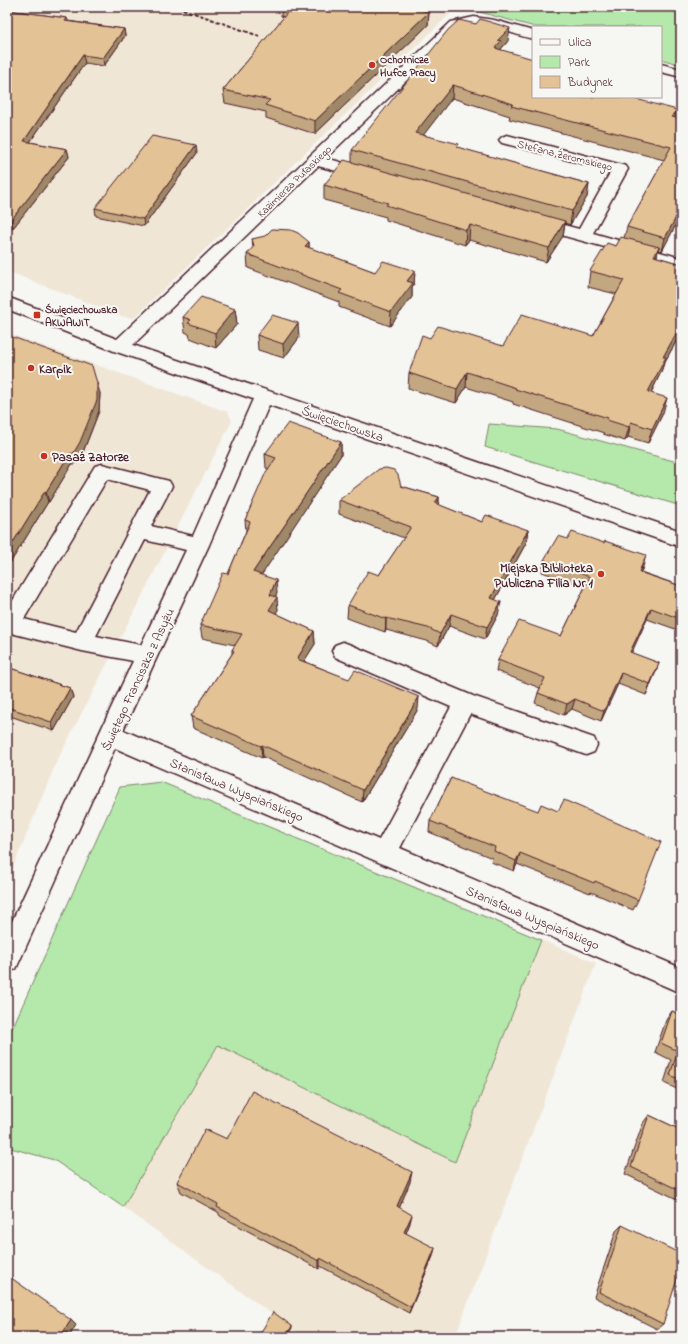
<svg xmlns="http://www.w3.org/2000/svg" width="688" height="1344" viewBox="0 0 688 1344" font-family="'Indie Flower',sans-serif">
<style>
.built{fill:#f0e6d6}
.green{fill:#b4e9ab;stroke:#7f846b}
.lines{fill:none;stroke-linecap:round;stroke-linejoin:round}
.minor-casing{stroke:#4a1f2b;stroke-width:3}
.minor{fill:#f6f6f2;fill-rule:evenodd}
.rail{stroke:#4a1f2b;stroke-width:2;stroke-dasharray:4 2;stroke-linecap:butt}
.wall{fill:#c3a780;stroke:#4a1f2b}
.shaded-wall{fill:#9f8868;stroke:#4a1f2b}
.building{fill:#e3c295;stroke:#4a1f2b}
.poi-dot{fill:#c8321e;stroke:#f6f6f2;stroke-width:1.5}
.labels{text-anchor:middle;stroke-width:4;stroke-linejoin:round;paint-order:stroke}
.far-poi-label{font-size:11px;font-weight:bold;fill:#4a1f2b;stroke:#f6f6f2;text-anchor:start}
.far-street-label{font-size:11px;fill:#4a1f2b;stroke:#f6f6f2}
.poi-label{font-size:13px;font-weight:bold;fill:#4a1f2b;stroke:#f6f6f2;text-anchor:start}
.street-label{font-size:13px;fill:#4a1f2b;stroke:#f6f6f2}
</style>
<rect width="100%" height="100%" fill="#f6f6f2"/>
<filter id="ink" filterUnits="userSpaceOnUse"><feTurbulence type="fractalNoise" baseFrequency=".025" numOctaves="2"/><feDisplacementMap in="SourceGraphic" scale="8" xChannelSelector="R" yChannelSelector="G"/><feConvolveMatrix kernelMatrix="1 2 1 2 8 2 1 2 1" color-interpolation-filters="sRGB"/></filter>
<g filter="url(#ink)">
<g class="built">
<path d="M 7,7 L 461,7 L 463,9 L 452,12 L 134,318 L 121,316 L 7,271 Z"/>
<path d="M 7,333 L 228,412 L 232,421 L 56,763 L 7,882 Z"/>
<path d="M 323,848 L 596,963 L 455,1337 L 304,1337 L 123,1207 L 218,1045 Z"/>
</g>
<g class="green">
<path d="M 461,7 L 681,7 L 681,65 L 661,59 L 661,27 L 535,27 Z"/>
<path d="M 489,424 L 557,429 L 681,463 L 681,506 L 485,447 Z"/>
<path d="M 161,782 L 541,940 L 455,1162 L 218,1045 L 123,1207 L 54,1160 L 7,1147 L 7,1040 L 120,787 Z"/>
</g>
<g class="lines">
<defs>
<g id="minor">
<path d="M 474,17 L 494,20 L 533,31 L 533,39 C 510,34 485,20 461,28 L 326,158 L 372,171 L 374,174 L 372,177 L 366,179 L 318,166 L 133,345 L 681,531 L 681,547 L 269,405 L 209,545 L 123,730 L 379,840 L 451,707 L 335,657 L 332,651 L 335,645 L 343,642 L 351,645 L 473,696 L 594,738 L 597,745 L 594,752 L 586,755 L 470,714 L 400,848 L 681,968 L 681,993 L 115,748 L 16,969 L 7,972 L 7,932 L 133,661 L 82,651 L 7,632 L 7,610 L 95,466 L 102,464 L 169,481 L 172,486 L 151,526 L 193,536 L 253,399 L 114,351 L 7,309 L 7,297 L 117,339 L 451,22 ZM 107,479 L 150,490 L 76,632 L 24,619 ZM 145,540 L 186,550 L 141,645 L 96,636 Z"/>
<path d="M 661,64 L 681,69 L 681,77 L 661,72 Z"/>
<path d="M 507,135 L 626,166 L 628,169 L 593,233 L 681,258 L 681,268 L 528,226 L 526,222 L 528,218 L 534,217 L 579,229 L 611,171 L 502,143 L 499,140 L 502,137 Z"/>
</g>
</defs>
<use href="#minor" class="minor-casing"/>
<use href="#minor" class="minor"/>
<path class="rail" d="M 177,7 L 259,36"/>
</g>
<g class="wall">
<path d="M 281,7 L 410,7 L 429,12 L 428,25 L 315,134 L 266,118 L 266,112 L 225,103 L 223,90 L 284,17 L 281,16 Z"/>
<path d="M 7,10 L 67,18 L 68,21 L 124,29 L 125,36 L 104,66 L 85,63 L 30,142 L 67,149 L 69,157 L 13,228 L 7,226 Z"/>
<path d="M 508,41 L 501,49 L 533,97 L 677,110 L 675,117 L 681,215 L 662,251 L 658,250 L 657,257 L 681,264 L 681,333 L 664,363 L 661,372 L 651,393 L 663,413 L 648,443 L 628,437 L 625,441 L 603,434 L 604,433 L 513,404 L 513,402 L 466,387 L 456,403 L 408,388 L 409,373 L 430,338 L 503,346 L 593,336 L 616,294 L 588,287 L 590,271 L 616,246 L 624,238 L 627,227 L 664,160 L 509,119 L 510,116 L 452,98 L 423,135 L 459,148 L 589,184 L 587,197 L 570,225 L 565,223 L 563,236 L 546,262 L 469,240 L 465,245 L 386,220 L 386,217 L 324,200 L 324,185 L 352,162 L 352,150 Z"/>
<path d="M 197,153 L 144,226 L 96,216 L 95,208 Z"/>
<path d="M 252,239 L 309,242 L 309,248 L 375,272 L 415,271 L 414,284 L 412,287 L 412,297 L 390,326 L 339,307 L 339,302 L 248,268 L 247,254 L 253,248 Z"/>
<path d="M 235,309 L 237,324 L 216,348 L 190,338 L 189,334 L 185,332 L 183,317 Z"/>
<path d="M 7,335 L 100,393 L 99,411 L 83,452 L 75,464 L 72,464 L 49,502 L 48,502 L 7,568 Z"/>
<path d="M 257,335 L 299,338 L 284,358 L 258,350 Z"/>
<path d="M 341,442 L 341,455 L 261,575 L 277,593 L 275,597 L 278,610 L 275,613 L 314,631 L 315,644 L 304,661 L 418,709 L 362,802 L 263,757 L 262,758 L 193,728 L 191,716 L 232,654 L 232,650 L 235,645 L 202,638 L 200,625 L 228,574 L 246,531 L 245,520 L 269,469 L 266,468 L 265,454 Z"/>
<path d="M 401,486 L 439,497 L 439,505 L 482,522 L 528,530 L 526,543 L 495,600 L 498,615 L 485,639 L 449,626 L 438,646 L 427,641 L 386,630 L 385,632 L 347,618 L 348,605 L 379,575 L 404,538 L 339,514 L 339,500 Z"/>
<path d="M 544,560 L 643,567 L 641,572 L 681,586 L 681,631 L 647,619 L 631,653 L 659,663 L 646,695 L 618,684 L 601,721 L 572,709 L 564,715 L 535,703 L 538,693 L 540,688 L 496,671 L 498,660 L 561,636 L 585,587 L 542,572 Z"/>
<path d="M 7,667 L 70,688 L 73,697 L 54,731 L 7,715 Z"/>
<path d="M 451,778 L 638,900 L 633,910 L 591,892 L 590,893 L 517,864 L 514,871 L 491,862 L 492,858 L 429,832 L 430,821 Z"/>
<path d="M 672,1011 L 681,1015 L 681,1091 L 664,1083 L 671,1060 L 655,1052 L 666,1020 Z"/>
<path d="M 649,1115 L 681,1130 L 681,1201 L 625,1174 L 643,1123 Z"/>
<path d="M 227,1139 L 410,1182 L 399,1208 L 410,1223 L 406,1233 L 433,1256 L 409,1313 L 320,1266 L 319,1269 L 220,1216 L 218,1212 L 181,1192 L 177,1182 Z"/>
<path d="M 622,1225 L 663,1324 L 657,1329 L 594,1297 L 616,1231 Z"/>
</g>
<g class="shaded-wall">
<path d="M 429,12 L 428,25 L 315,134 L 315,121 Z"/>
<path d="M 510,28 L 508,41 L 500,50 L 495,48 L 498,40 Z"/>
<path d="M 124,29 L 125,36 L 104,66 L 103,58 Z"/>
<path d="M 83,55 L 85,63 L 25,149 L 24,141 Z"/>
<path d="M 453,85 L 452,98 L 415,146 L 415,133 Z"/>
<path d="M 677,110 L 674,123 L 672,117 Z"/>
<path d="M 196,145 L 197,153 L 144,226 L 143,219 Z"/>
<path d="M 67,149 L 69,157 L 13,228 L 11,220 Z"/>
<path d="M 589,184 L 587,197 L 570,225 L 572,211 Z"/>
<path d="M 681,208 L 681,215 L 662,251 L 665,238 Z"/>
<path d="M 565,221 L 563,236 L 546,262 L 549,248 Z"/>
<path d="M 470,225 L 469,240 L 465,245 L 466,230 Z"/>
<path d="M 309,242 L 309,256 L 305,246 Z"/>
<path d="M 659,247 L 655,262 L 654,256 Z"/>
<path d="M 415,271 L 414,284 L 412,287 L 412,297 L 390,326 L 391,312 L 407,281 Z"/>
<path d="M 235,309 L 237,324 L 216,348 L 215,333 Z"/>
<path d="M 298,323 L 299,338 L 284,358 L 283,344 Z"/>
<path d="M 681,325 L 681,333 L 664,363 L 661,372 L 644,407 L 648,392 L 663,357 Z"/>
<path d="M 467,372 L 466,387 L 456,403 L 457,389 Z"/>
<path d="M 97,383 L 100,393 L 99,411 L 83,452 L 75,464 L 73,454 Z"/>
<path d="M 667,398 L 663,413 L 648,443 L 652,429 Z"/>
<path d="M 631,422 L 628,437 L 625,441 L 629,427 Z"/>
<path d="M 341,442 L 341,455 L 255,585 L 253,572 Z"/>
<path d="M 70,453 L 72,464 L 49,502 L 46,492 Z"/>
<path d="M 45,491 L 48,502 L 7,568 L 7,552 Z"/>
<path d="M 439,497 L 438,510 L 435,503 Z"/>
<path d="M 528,530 L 526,543 L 489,611 L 491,598 Z"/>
<path d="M 646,555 L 643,567 L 636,583 L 639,572 Z"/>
<path d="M 276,580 L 277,593 L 272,604 L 277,597 L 278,610 L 270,623 L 269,610 L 270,595 Z"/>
<path d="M 501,602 L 498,615 L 485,639 L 487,627 Z"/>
<path d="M 651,608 L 647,619 L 627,663 L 630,652 Z"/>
<path d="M 451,614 L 449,626 L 438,646 L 440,634 Z"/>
<path d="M 386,618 L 386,630 L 385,632 L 386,619 Z"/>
<path d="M 314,631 L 315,644 L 298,671 L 297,659 Z"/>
<path d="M 659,663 L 655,674 L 646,695 L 650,684 Z"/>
<path d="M 621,673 L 618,684 L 601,721 L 604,711 Z"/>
<path d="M 70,688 L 73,697 L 54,731 L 51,722 Z"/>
<path d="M 419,697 L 418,709 L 362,802 L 363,790 Z"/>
<path d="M 575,699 L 572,709 L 564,715 L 567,704 Z"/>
<path d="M 262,745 L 263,757 L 262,758 L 261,746 Z"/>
<path d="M 520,853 L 517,864 L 514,871 L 516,861 Z"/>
<path d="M 412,1172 L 410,1182 L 396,1216 L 397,1206 Z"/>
<path d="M 412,1215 L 410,1223 L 403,1240 L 404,1232 Z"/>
<path d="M 435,1248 L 433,1256 L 409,1313 L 411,1307 Z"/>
<path d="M 320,1258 L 320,1266 L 319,1269 L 319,1261 Z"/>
<path d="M 71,1320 L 76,1325 L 69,1337 L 60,1337 Z"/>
<path d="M 292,1326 L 292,1328 L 287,1337 L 286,1337 Z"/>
</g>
<g class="building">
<path d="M 292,7 L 410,7 L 429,12 L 315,121 L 265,105 L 270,100 L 223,90 Z"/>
<path d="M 7,10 L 67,18 L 65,21 L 124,29 L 103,58 L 83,55 L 24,141 L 67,149 L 11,220 L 7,219 Z"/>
<path d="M 480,19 L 510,28 L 498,40 L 501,41 L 495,48 L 533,59 L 533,97 L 628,97 L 677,110 L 672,117 L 681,119 L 681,208 L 665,238 L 627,227 L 671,147 L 511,106 L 513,104 L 453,85 L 415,133 L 459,144 L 457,147 L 589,184 L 572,211 L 352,150 L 448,30 L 459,20 L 476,24 Z"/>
<path d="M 152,136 L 196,145 L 143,219 L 95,208 Z"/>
<path d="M 344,160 L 565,221 L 549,248 L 470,225 L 466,230 L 386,205 L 388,203 L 324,185 Z"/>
<path d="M 272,229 L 291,230 L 298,233 L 309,242 L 305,246 L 375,272 L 383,261 L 415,271 L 407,281 L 413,283 L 391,312 L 339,293 L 342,290 L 247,254 L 254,246 L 252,239 L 265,236 Z"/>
<path d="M 621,237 L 659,247 L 654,256 L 681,264 L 681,325 L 663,357 L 666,357 L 648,392 L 667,398 L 652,429 L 631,422 L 629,427 L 607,420 L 608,418 L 515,389 L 516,388 L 467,372 L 457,389 L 409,373 L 422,335 L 430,338 L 438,326 L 503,346 L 522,314 L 593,336 L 624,280 L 590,271 L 607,243 L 616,246 Z"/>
<path d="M 201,297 L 235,309 L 215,333 L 188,323 L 191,320 L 183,317 Z"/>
<path d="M 272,315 L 298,323 L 283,344 L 257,335 Z"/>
<path d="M 7,335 L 92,366 L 97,383 L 97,400 L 80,442 L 73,454 L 70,453 L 46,492 L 45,491 L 7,552 Z"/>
<path d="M 288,423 L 341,442 L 253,572 L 276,580 L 270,595 L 277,597 L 269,610 L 314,631 L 297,659 L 349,679 L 355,670 L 419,697 L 363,790 L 262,745 L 261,746 L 191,716 L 234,651 L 232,650 L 242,634 L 200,625 L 223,573 L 228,574 L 250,522 L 245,520 L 266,472 L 276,458 L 265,454 Z"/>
<path d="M 386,468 L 394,470 L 398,475 L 401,486 L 439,497 L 435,503 L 482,522 L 486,515 L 528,530 L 491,598 L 501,602 L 487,627 L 451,614 L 440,634 L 428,628 L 386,618 L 386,619 L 348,605 L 368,571 L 379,575 L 411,527 L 339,500 L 379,469 Z"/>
<path d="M 572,532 L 604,543 L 605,541 L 646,555 L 639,572 L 681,586 L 681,619 L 651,608 L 630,652 L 659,663 L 650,684 L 621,673 L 604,711 L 575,699 L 567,704 L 538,693 L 545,678 L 498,660 L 519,621 L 561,636 L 590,577 L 544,560 L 558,536 L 568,539 Z"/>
<path d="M 7,667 L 70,688 L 51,722 L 7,707 Z"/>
<path d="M 451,778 L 538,811 L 541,804 L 558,811 L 564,800 L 661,842 L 638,900 L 595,881 L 594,883 L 520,853 L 516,861 L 494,851 L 495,847 L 430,821 Z"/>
<path d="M 672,1011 L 681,1015 L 681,1080 L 670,1075 L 678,1051 L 661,1043 Z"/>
<path d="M 252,1091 L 412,1172 L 397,1206 L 412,1215 L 404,1232 L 435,1248 L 411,1307 L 320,1258 L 319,1261 L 217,1207 L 218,1204 L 177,1182 L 205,1129 L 227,1139 Z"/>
<path d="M 649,1115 L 681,1130 L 681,1191 L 631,1167 Z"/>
<path d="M 622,1225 L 681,1254 L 681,1266 L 663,1324 L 599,1292 Z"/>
<path d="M 7,1275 L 71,1320 L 60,1337 L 7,1337 Z"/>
<path d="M 273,1312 L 292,1326 L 286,1337 L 258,1337 Z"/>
</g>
</g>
<g class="poi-dot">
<circle cx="372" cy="65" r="4"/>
<rect x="33" y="311" width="8" height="8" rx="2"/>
<circle cx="31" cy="368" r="4"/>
<circle cx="44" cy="456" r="4"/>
<circle cx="601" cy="574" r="4"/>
</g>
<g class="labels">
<g class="far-poi-label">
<text x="380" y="63">Ochotnicze<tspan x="380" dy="13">Hufce Pracy</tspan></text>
<text x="45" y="313">Święciechowska<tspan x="45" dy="13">AKWAWIT</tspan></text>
</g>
<g class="far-street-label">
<text transform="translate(565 155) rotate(14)" y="4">Stefana Żeromskiego</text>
<text transform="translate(294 181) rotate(-44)" y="4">Kazimierza Pułaskiego</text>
</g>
<g class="poi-label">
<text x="39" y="373">Karpik</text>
<text x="52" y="461">Pasaż Zatorze</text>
<text x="593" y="572" text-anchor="end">Miejska Biblioteka<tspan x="593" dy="15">Publiczna Filia Nr 1</tspan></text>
</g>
<g class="street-label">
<text transform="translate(343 423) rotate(19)" y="5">Święciechowska</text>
<text transform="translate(137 679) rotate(-65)" y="5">Świętego Franciszka z Asyżu</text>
<text transform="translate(237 789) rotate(23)" y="5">Stanisława Wyspiańskiego</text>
<text transform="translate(533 917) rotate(23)" y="5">Stanisława Wyspiańskiego</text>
</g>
</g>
<rect width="688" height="1344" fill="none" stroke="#f6f6f2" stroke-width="24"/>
<rect x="12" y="12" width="664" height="1320" fill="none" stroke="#4a1f2b" stroke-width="1.5" filter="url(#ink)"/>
<rect x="532" y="26" width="130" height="72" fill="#f6f6f2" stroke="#b1a0a2"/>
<rect x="540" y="39" width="20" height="6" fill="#f6f6f2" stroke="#b1a0a2"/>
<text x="568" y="46" font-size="12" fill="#4a1f2b">Ulica</text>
<rect x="540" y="56" width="20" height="12" fill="#b4e9ab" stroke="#b1a0a2"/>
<text x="568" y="66" font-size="12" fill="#4a1f2b">Park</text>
<rect x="540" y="76" width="20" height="12" fill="#e3c295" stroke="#b1a0a2"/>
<text x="568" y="86" font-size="12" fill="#4a1f2b">Budynek</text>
</svg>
